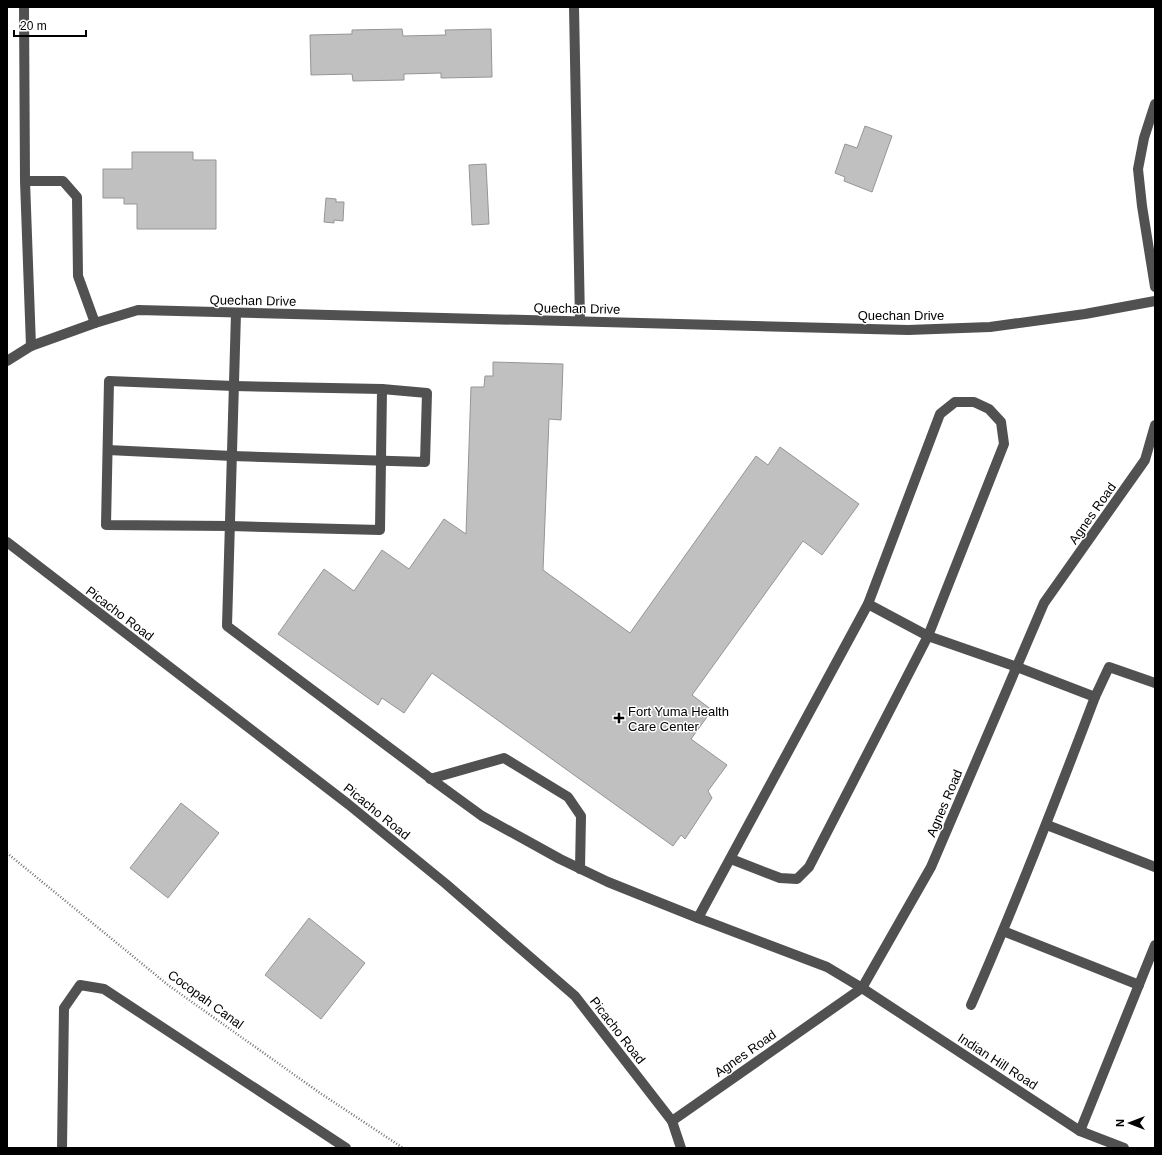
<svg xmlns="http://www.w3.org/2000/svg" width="1162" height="1155" viewBox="0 0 1162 1155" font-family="Arial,sans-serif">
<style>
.building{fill:#c0c0c0;stroke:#959595}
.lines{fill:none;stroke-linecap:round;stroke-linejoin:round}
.path{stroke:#737373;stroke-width:2.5;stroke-dasharray:1 2;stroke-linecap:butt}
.minor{stroke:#515151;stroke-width:10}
.poi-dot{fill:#000;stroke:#fff;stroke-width:1.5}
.labels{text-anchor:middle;stroke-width:3;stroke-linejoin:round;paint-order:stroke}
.street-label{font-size:13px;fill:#000;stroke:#fff}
.poi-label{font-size:13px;fill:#000;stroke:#fff;text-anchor:start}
</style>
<rect width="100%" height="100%" fill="#fff"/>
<g class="building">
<path d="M 402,29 L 403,36 L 446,35 L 445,30 L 491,29 L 492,77 L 441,78 L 441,73 L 404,74 L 404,80 L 353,81 L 352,74 L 311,75 L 310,35 L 352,34 L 352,30 Z"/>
<path d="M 865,126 L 892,136 L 872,192 L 844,181 L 845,177 L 835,173 L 845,144 L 857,148 Z"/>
<path d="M 132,152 L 193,152 L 193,160 L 216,160 L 216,229 L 137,229 L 137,204 L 124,204 L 124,198 L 103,198 L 103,169 L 132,169 Z"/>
<path d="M 486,164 L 489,224 L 472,225 L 469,165 Z"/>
<path d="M 326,198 L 336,199 L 336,202 L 344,202 L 343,221 L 334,220 L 334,223 L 324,222 Z"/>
<path d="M 493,362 L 563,364 L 561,420 L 549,419 L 543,570 L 630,633 L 756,456 L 768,465 L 780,447 L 859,504 L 822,555 L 803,541 L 692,695 L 712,710 L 691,739 L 727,765 L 708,791 L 712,798 L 685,839 L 681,835 L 673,846 L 432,673 L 404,713 L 382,698 L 378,705 L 278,634 L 324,569 L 354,591 L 382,550 L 409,569 L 444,519 L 466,534 L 471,387 L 484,387 L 485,376 L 493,376 Z"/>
<path d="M 181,803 L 219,833 L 168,898 L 130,868 Z"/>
<path d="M 309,918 L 365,963 L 321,1019 L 265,975 Z"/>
</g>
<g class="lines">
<path class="path" d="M 7,853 L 168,985 L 320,1093 L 403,1148"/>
<g class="minor">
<path d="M 24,7 L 25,181 L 31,346"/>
<path d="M 574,7 L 580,321"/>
<path d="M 1155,104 L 1144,138 L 1138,169 L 1142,206 L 1155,287"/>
<path d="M 25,181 L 63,181 L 77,197 L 78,276 L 95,323"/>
<path d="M 236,313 L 227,626 L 438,784 L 482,816 L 560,859 L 608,882 L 698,918 L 868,604 L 940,414 L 955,402 L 974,402 L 989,409 L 1001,422 L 1004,444 L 928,636 L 1017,667 L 1095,697 C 1056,800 1016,903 971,1005"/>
<path d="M 7,361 L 31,346 L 95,323 L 138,310 L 908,330 L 990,327 L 1085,314 L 1155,301"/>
<path d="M 109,381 L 234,386 L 382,389 L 380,530 L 230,526 L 106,525 Z"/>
<path d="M 108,450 L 232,456 L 425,462 L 427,393 L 382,389"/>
<path d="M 7,542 L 348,804 L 446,884 L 575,996 L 672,1121 L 681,1148"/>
<path d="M 1095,697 L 1109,667 L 1155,683"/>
<path d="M 430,779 L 504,758 L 568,797 L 581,816 L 580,869"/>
<path d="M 1047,825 L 1155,867"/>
<path d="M 731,859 L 780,878 L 797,879 L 809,867 L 928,636 L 868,604"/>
<path d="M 698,918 L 827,967 L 862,988 L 1080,1131 L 1124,1148"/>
<path d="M 1003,931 L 1139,985"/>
<path d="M 672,1121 L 862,988 L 931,867 L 1044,603 L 1145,460 L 1155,425"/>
<path d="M 1080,1131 L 1155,945"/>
<path d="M 62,1148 L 64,1008 L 80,985 L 104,989 L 346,1148"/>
</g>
</g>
<path class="poi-dot" d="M617 712h4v4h4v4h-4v4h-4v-4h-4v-4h4z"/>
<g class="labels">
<g class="street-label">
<text transform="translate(253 300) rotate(1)" y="5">Quechan Drive</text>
<text transform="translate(577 308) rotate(1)" y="5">Quechan Drive</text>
<text x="901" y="320">Quechan Drive</text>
<text transform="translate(1092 513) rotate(-55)" y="5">Agnes Road</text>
<text transform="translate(120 613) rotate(37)" y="5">Picacho Road</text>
<text transform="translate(944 803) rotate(-67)" y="5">Agnes Road</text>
<text transform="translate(377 811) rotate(39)" y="5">Picacho Road</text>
<text transform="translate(206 999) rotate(36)" y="5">Cocopah Canal</text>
<text transform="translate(618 1030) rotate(52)" y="5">Picacho Road</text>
<text transform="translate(745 1053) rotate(-35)" y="5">Agnes Road</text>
<text transform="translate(998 1061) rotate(33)" y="5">Indian Hill Road</text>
</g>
<g class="poi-label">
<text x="628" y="716">Fort Yuma Health<tspan x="628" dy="15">Care Center</tspan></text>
</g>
</g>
<rect width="1162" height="1155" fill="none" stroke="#000000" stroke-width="16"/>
<g transform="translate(1130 1123) rotate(270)" stroke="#ffffff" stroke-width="3" paint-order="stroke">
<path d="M0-3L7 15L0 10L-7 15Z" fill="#000000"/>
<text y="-6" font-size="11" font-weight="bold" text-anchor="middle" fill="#000000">N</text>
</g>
<path d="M14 30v6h72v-6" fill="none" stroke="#000000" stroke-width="2"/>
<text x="20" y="30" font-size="12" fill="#000000" stroke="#ffffff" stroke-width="3" paint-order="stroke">20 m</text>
</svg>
